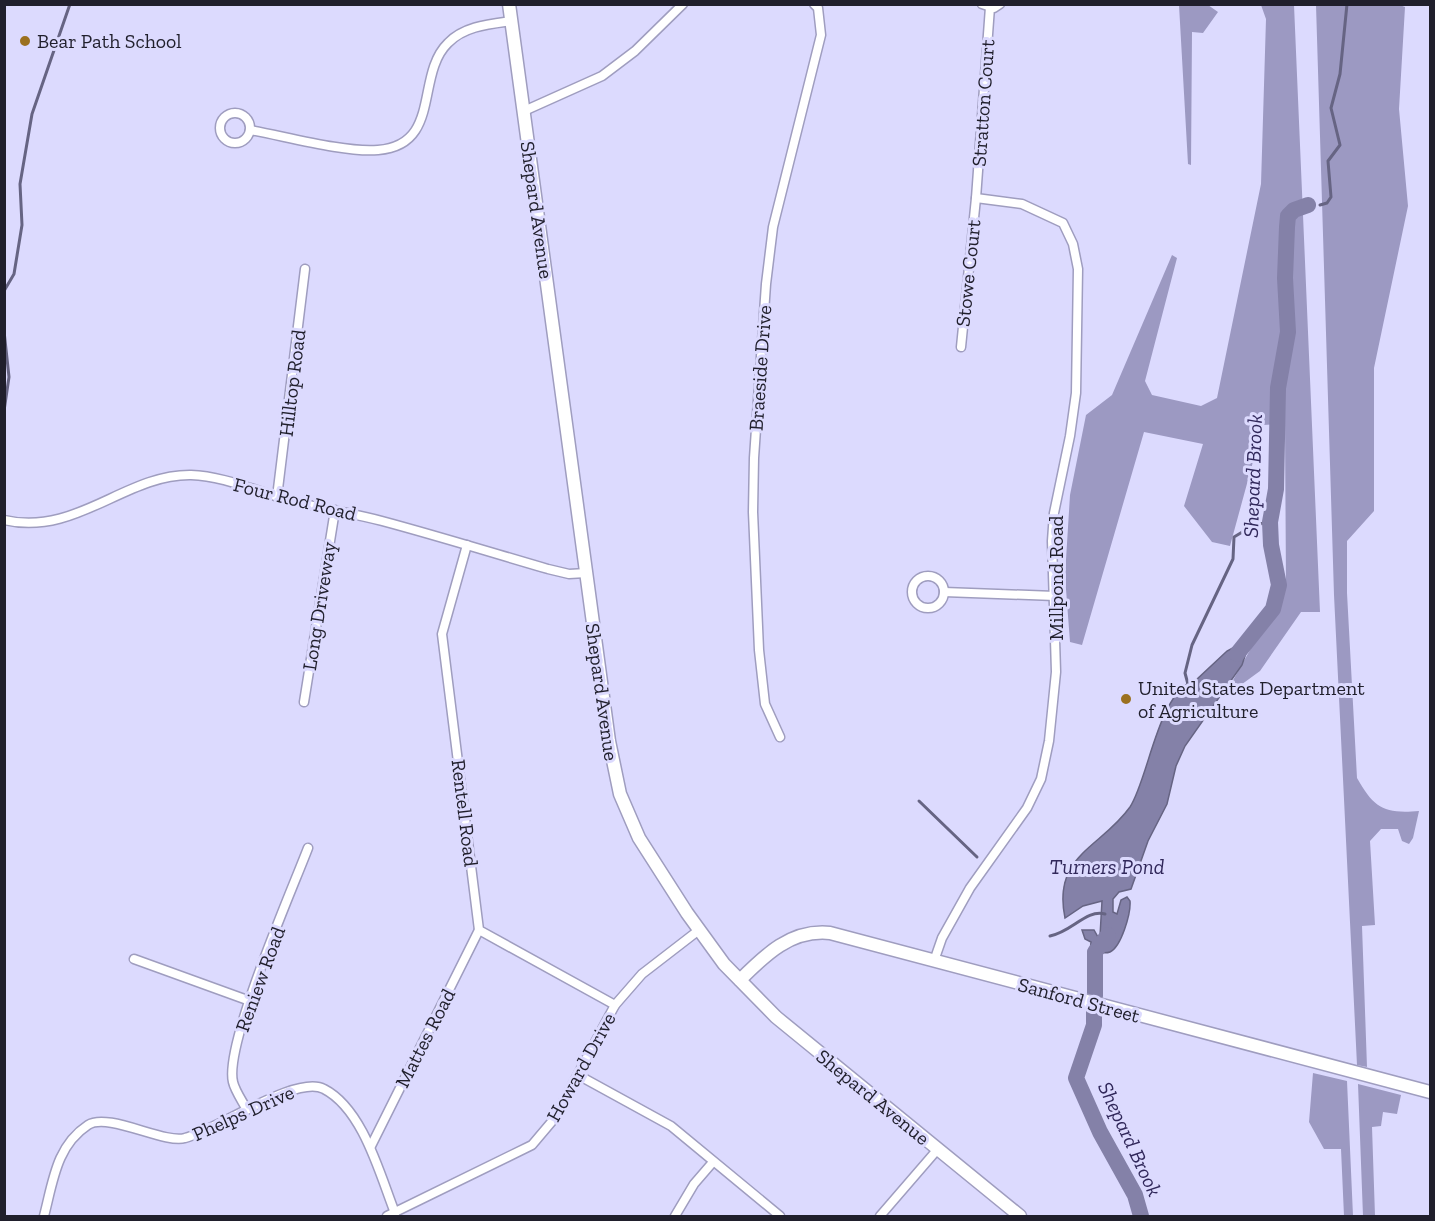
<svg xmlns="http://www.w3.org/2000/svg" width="1435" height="1221" viewBox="0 0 1435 1221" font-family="'Zilla Slab',serif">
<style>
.forest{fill:#9c99c2}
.water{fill:#8481a8;stroke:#666483;stroke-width:1.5}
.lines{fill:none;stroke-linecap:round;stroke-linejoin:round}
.stream{stroke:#666483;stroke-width:3}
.river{stroke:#8481a8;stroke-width:16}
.street-casing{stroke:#9f9dbf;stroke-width:11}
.secondary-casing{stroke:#9f9dbf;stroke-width:15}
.street{stroke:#fff;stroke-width:8}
.secondary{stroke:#fff;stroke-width:12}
.poi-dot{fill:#9b701f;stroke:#dcdafe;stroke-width:2}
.labels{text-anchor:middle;stroke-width:6;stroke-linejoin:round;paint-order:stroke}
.poi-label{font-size:20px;fill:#201f2c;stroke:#dcdafe;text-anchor:start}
.street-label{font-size:20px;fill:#201f2c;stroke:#dcdafe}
.water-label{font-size:21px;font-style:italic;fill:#31285b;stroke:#dcdafe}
</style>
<rect width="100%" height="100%" fill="#dcdafe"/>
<g class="forest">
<path d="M 1397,4 L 1405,7 L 1399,109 L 1408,206 L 1374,368 L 1374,511 L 1347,541 L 1347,593 L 1357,778 C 1374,808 1384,814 1419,811 L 1413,838 L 1409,844 L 1402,841 L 1398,829 L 1381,829 L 1370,841 L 1375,925 L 1362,926 L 1367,1067 L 1357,1065 L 1334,595 L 1316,5 Z"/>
<path d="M 1179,5 L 1208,5 L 1218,12 L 1203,33 L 1192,32 L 1191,165 L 1188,164 Z"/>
<path d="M 1261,5 L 1294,5 L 1320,612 L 1301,612 L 1260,671 L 1223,698 L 1286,586 L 1285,424 L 1263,425 L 1230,546 L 1212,542 L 1184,506 L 1203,444 L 1144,432 L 1082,645 L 1070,642 L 1065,576 L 1070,495 L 1086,415 L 1112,395 L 1172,255 L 1177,258 L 1145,381 L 1152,395 L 1201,406 L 1217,398 L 1261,184 L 1266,19 Z"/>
<path d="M 1313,1073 L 1347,1081 L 1353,1216 L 1344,1216 L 1341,1149 L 1324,1149 L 1309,1122 Z"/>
<path d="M 1358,1084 L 1401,1095 L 1397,1114 L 1383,1112 L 1381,1126 L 1372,1127 L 1375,1216 L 1363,1216 Z"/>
</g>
<path class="water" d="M 1251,638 L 1242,665 L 1185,746 L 1176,766 L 1167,804 L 1148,841 L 1131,889 L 1119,892 L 1113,899 L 1113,912 L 1117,914 L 1121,900 L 1127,897 L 1130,901 C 1131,914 1121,947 1110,952 C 1106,954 1095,952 1090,952 L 1091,942 L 1085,939 L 1082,930 L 1094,930 L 1098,937 L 1100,936 L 1102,901 L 1083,906 L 1065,918 C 1052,855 1101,848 1130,807 C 1149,778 1158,690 1196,680 L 1227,651 Z"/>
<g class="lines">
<g class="stream">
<path d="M 1320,205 L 1327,203 L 1331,197 L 1328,161 L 1340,145 L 1331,108 L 1340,74 L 1347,4"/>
<path d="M 4,291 L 14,274 L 22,225 L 20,184 L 32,114 L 70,4"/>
<path d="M 4,331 L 9,377 L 4,411"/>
<path d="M 1189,688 L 1185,673 L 1192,645 L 1233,559 L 1234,537 L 1254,525 L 1270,522"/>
<path d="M 919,801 L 977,857"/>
<path d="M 1050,936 C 1072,932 1086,909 1105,914"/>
</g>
<g class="river">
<path d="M 1237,654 L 1273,609 L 1279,585 L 1271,545 L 1270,522 L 1276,489 L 1278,388 L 1288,332 L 1285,278 L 1287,227 L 1288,216 L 1294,210 L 1308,205"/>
<path d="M 1095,996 L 1095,952 L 1108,935"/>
<path d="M 1094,1011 L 1094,1025 L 1076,1078 L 1100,1132 L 1135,1195 L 1141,1216"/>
</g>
<defs>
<g id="street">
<path d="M 982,4 L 994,8 L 1000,4"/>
<path d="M 524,111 L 602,76 L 635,51 L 683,4"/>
<circle cx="235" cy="128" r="15"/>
<path d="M 250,130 C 284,136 346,153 378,150 C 442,145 415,75 448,43 C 464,26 490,24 512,21"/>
<path d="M 961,347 L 976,198 L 990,7"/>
<path d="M 277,497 L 305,269"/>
<path d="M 4,520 C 76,537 125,474 191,475 C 225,476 260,493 293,501 C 322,509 352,513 382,521 C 438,536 493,553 548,569 L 569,574 L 586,573"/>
<path d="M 467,545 L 442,634 L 479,930 L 615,1005"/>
<circle cx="928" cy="592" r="16"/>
<path d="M 944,592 L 1055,596"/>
<path d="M 304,702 L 335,510"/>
<path d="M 780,737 L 765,704 L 759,650 L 753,512 L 754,458 L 766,284 L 773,227 L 821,35 L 818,8 L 814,4"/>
<path d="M 134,959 L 250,1001"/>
<path d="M 934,961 L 942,938 L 970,888 L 1027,808 L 1041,779 L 1049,741 L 1056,672 L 1052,541 L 1054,513 L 1070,436 L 1076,393 L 1078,269 L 1073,244 L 1063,223 L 1022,204 L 976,198"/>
<path d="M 578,1075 L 671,1126 L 780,1216"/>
<path d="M 247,1110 C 243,1102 235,1091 233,1082 C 224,1045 292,890 308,848"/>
<path d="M 371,1146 L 479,930"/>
<path d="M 44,1216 C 53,1182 56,1146 88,1125 C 108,1112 164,1144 185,1138 C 217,1130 297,1074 324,1089 C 363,1109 380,1175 395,1213"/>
<path d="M 387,1216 L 532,1145 L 554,1119 L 615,1005 L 642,974 L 699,930"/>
<path d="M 675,1216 L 694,1184 L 713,1162"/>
<path d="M 880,1216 L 937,1150"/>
</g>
<g id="secondary">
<path d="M 509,4 L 609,741 L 620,794 L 639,838 L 687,913 L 724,964 L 776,1017 L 1020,1216"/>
<path d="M 740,980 C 765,955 791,929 830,933 L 1430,1092"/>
</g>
</defs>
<use href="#street" class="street-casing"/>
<use href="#secondary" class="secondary-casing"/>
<use href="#street" class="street"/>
<use href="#secondary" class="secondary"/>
</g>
<g class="poi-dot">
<circle cx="25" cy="41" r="6"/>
<circle cx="1126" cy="699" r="6"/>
</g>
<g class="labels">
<g class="poi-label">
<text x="37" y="48">Bear Path School</text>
<text x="1138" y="695">United States Department<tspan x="1138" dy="23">of Agriculture</tspan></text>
</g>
<g class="street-label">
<text transform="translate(983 103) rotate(-86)" y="7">Stratton Court</text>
<text transform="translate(537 210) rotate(82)" y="7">Shepard Avenue</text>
<text transform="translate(968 273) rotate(-84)" y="7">Stowe Court</text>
<text transform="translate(760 368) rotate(-86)" y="7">Braeside Drive</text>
<text transform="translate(292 383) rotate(-83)" y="7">Hilltop Road</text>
<text transform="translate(295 499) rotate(14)" y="7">Four Rod Road</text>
<text transform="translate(1056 578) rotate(-90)" y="7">Millpond Road</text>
<text transform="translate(319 606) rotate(-81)" y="7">Long Driveway</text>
<text transform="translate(602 692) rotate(82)" y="7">Shepard Avenue</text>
<text transform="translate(465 813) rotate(83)" y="7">Rentell Road</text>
<text transform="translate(260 979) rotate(-70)" y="7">Reniew Road</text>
<text transform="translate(1079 1000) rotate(15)" y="7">Sanford Street</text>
<text transform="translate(425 1038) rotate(-63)" y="7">Mattes Road</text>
<text transform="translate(581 1067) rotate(-61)" y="7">Howard Drive</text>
<text transform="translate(873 1097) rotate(39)" y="7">Shepard Avenue</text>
<text transform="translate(243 1113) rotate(-24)" y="7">Phelps Drive</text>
</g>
<g class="water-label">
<text transform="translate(1253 476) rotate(-88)" y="7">Shepard Brook</text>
<text x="1107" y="874">Turners Pond</text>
<text transform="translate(1130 1139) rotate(65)" y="7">Shepard Brook</text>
</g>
</g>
<rect width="1435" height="1221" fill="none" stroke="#201f2c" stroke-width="12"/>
</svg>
